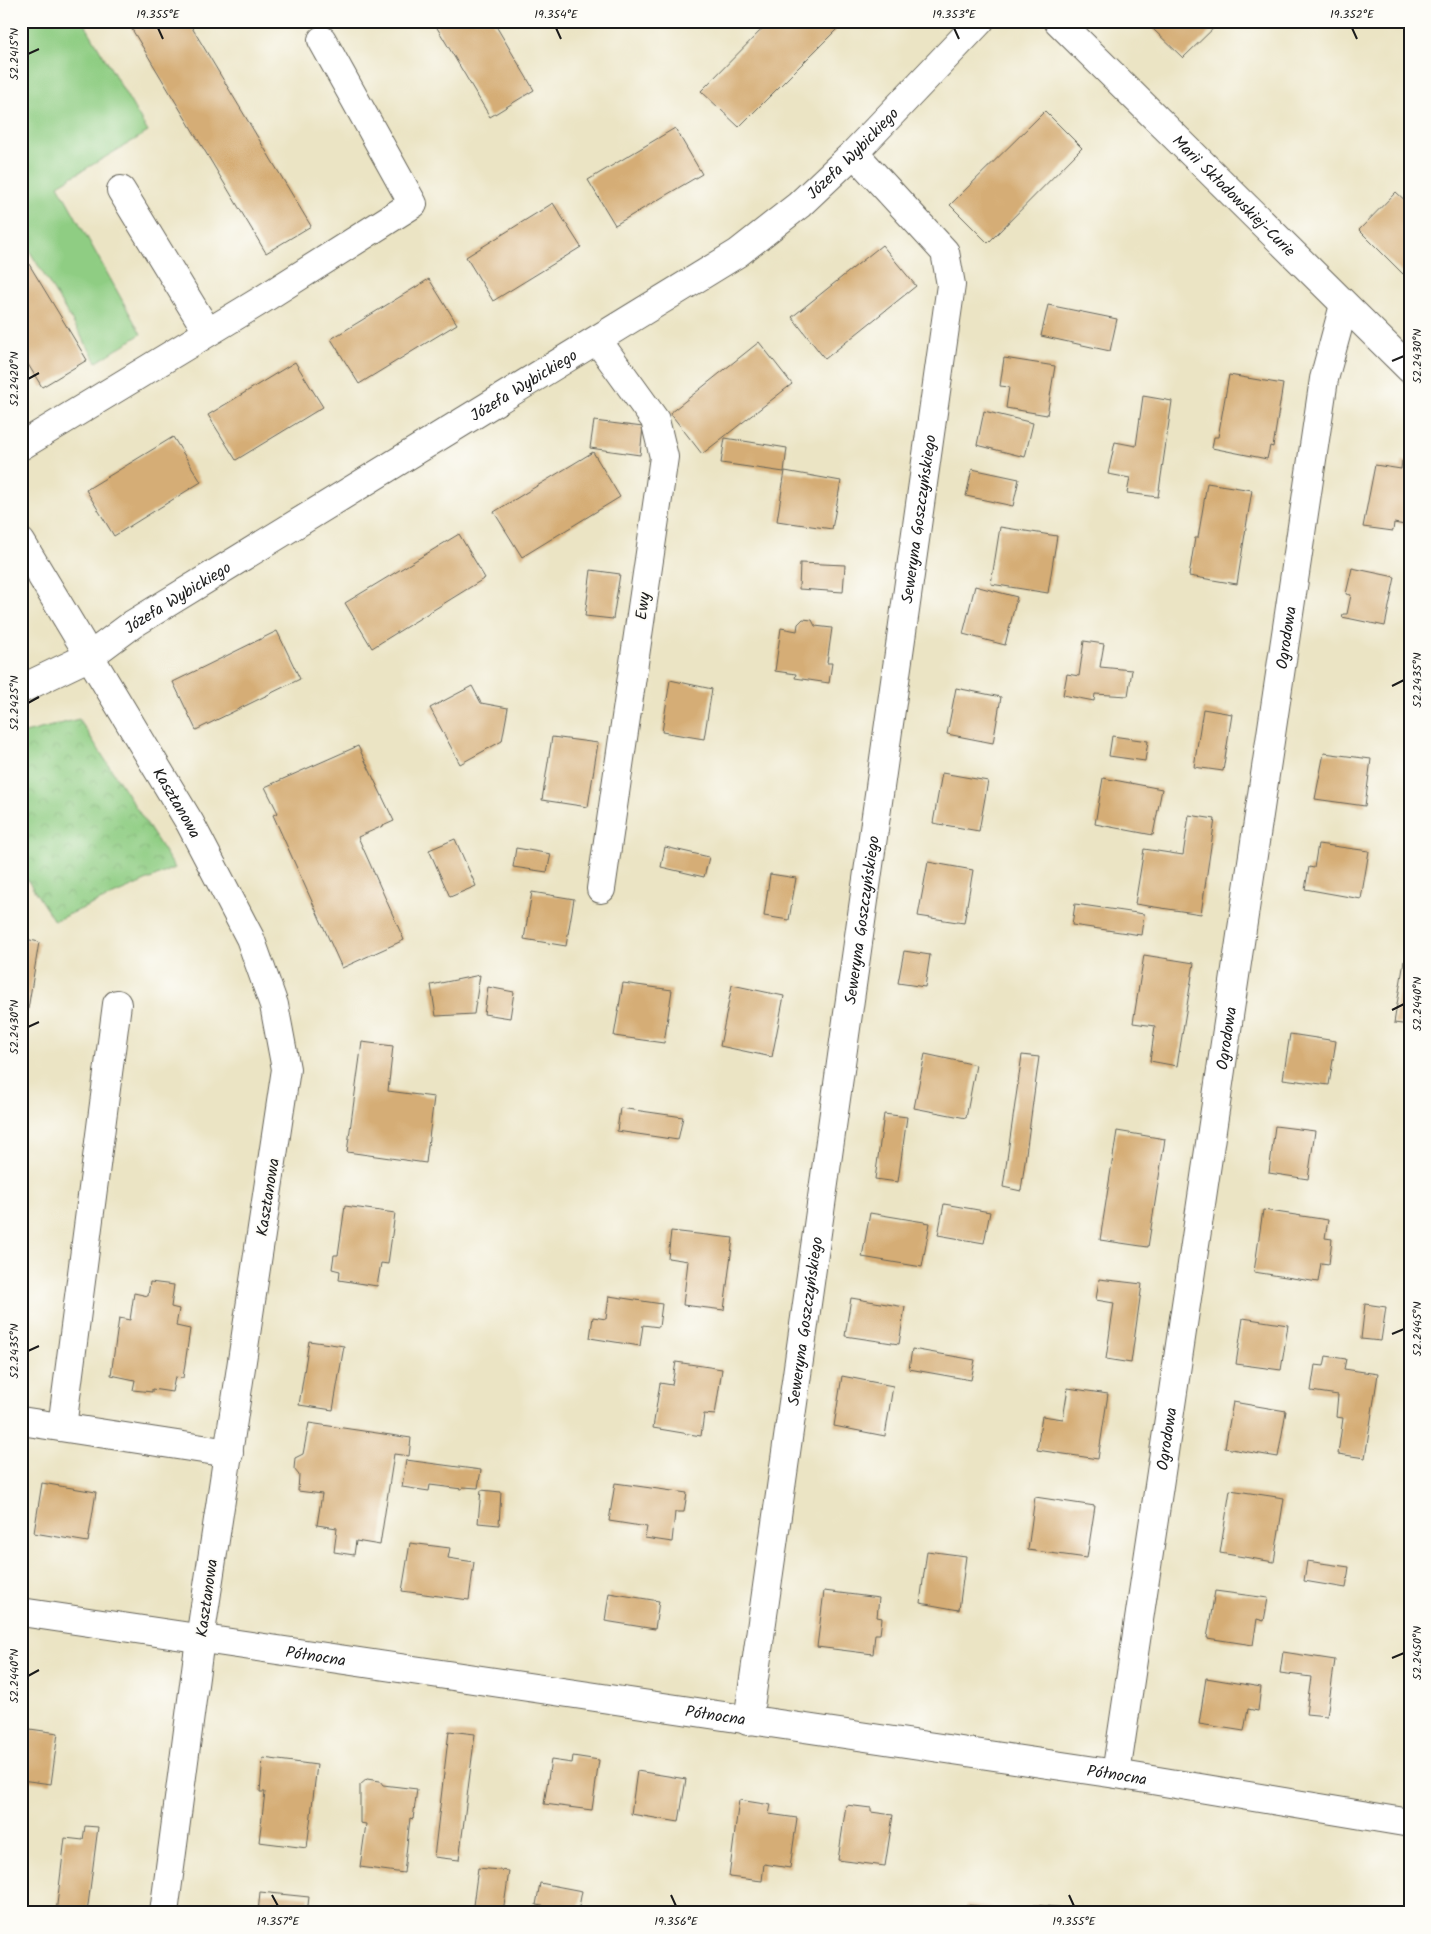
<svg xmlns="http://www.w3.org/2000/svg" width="1431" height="1934" viewBox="0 0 1431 1934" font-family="Kalam,sans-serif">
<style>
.green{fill:#8fcd83;stroke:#567450}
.park{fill:url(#park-crowns);stroke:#567450}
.building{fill:#d5ad76}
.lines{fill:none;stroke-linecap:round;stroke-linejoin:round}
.minor-casing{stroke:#646257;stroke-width:30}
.minor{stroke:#fff;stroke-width:28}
.ticks{fill:none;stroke:#1c1c1c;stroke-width:2}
.labels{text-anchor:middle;stroke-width:4;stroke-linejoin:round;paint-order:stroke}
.street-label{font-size:16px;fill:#1c1c1c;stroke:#fdfcf7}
.neatline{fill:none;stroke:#1c1c1c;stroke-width:2}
.ticks-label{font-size:12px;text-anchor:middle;fill:#1c1c1c}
</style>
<defs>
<pattern id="park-crowns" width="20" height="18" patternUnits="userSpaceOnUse" patternTransform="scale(1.25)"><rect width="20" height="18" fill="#8fcd83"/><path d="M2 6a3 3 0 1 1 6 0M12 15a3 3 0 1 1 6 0" fill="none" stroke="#7baf71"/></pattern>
</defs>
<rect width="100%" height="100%" fill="#fdfcf7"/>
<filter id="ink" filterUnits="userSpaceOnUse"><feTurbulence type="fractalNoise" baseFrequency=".02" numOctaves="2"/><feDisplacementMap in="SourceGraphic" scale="10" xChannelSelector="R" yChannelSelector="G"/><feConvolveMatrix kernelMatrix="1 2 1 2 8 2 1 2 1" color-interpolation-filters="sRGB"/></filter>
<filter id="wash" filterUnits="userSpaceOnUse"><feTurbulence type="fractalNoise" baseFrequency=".0096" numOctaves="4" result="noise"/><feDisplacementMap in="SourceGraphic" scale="20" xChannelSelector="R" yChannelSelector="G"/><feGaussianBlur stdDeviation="1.12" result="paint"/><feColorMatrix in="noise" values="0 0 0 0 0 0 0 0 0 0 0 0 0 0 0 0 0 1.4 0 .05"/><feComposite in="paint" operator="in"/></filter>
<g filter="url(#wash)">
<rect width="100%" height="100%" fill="#ebe4c4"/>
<path class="green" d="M 26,21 L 83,21 L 148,132 L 58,185 L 141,334 L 97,362 L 21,237 L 21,31 L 28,27 Z"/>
<path class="park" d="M 79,719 L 175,868 L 54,921 L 21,870 L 21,734 Z"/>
<g id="blocks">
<g class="building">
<path d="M 127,21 L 188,21 L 311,226 L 266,253 Z"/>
<path d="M 433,21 L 493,21 L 534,90 L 490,117 Z"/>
<path d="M 770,21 L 845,21 L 739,127 L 701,91 Z"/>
<path d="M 1160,21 L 1221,21 L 1183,58 L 1153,29 Z"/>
<path d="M 1045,111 L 1082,148 L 988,243 L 950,205 Z"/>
<path d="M 675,128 L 702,174 L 615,225 L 588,180 Z"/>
<path d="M 1396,192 L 1410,205 L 1410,267 L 1403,274 L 1359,230 Z"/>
<path d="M 553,203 L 581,247 L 493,301 L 466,257 Z"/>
<path d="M 882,245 L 916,286 L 825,359 L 792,317 Z"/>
<path d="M 21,251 L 87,360 L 42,387 L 21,353 Z"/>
<path d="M 429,279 L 457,324 L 359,384 L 331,339 Z"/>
<path d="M 1048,305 L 1117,319 L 1110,351 L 1041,336 Z"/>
<path d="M 759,342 L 792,384 L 702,454 L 670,413 Z"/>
<path d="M 1004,358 L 1055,366 L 1047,415 L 1006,408 L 1009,387 L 1000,386 Z"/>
<path d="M 295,362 L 323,407 L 236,460 L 208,415 Z"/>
<path d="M 1229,375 L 1283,384 L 1273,447 L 1270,446 L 1267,459 L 1212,448 L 1214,437 L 1218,437 Z"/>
<path d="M 1143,396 L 1172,401 L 1158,497 L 1127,493 L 1130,478 L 1108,474 L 1115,442 L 1136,446 Z"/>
<path d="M 984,411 L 1033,423 L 1025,457 L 977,445 Z"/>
<path d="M 594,421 L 643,427 L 640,455 L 590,448 Z"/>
<path d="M 173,437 L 201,482 L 114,536 L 86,490 Z"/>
<path d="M 725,438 L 787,448 L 784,472 L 721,463 Z"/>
<path d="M 593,452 L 620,497 L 522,557 L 494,512 Z"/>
<path d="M 1402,461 L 1410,462 L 1410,526 L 1394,523 L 1393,531 L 1363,527 L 1375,465 L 1401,469 Z"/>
<path d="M 972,469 L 1019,479 L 1013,506 L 966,496 Z"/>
<path d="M 785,471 L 841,481 L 832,529 L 777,521 Z"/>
<path d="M 1207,483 L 1252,490 L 1237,584 L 1189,576 L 1195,538 L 1198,538 Z"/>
<path d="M 1000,527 L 1057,536 L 1048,593 L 991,584 Z"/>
<path d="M 459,534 L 485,578 L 372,648 L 345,603 Z"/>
<path d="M 800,563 L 845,565 L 843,592 L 799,589 Z"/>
<path d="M 1352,568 L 1395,577 L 1385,626 L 1342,617 L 1343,614 L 1347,614 L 1351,595 L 1346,594 Z"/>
<path d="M 591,570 L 620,574 L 613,619 L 585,616 Z"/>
<path d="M 975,586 L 1017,597 L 1005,645 L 963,634 Z"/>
<path d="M 803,619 L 812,620 L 815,626 L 832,628 L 827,663 L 832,663 L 829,683 L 795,678 L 796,674 L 775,671 L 781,628 L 797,631 L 798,624 Z"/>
<path d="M 277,631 L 300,679 L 196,730 L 173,682 Z"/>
<path d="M 1084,641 L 1104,644 L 1100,667 L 1132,670 L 1128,696 L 1095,694 L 1094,701 L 1063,695 L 1067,674 L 1079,676 Z"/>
<path d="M 670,680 L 712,689 L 704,739 L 662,732 Z"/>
<path d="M 472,686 L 481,703 L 508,708 L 502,741 L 460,764 L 430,708 Z"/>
<path d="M 956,688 L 1001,697 L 993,743 L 947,734 Z"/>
<path d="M 1203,709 L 1232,714 L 1223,771 L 1194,767 Z"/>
<path d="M 1112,736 L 1148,741 L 1145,761 L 1109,756 Z"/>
<path d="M 552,737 L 598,743 L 588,807 L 542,800 Z"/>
<path d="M 358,746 L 394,821 L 358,837 L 404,940 L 342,968 L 273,815 L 278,813 L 265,787 Z"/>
<path d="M 1324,753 L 1371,759 L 1365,806 L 1315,799 Z"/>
<path d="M 942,773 L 988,781 L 979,831 L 933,823 Z"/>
<path d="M 1103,778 L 1162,789 L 1153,835 L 1095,824 Z"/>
<path d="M 1189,815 L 1215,819 L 1201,914 L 1135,904 L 1144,849 L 1183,855 Z"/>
<path d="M 455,839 L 476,886 L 450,897 L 429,850 Z"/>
<path d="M 1318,844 L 1369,851 L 1361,899 L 1305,889 L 1309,867 L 1314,868 Z"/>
<path d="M 665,847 L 709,857 L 704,877 L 661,867 Z"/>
<path d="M 516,848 L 551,854 L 547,872 L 513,867 Z"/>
<path d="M 928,862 L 973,870 L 964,923 L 918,916 Z"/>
<path d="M 770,874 L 796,878 L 789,920 L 764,916 Z"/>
<path d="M 532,892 L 574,899 L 566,946 L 524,939 Z"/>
<path d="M 1075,904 L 1144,914 L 1141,935 L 1072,925 Z"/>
<path d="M 21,938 L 39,942 L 22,1046 L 21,1045 Z"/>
<path d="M 1409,950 L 1410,950 L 1410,1025 L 1394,1023 L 1404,961 L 1407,962 Z"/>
<path d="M 904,951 L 930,955 L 925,987 L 898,983 Z"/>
<path d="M 1144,955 L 1194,963 L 1177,1066 L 1150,1061 L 1155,1026 L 1133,1023 Z"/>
<path d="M 480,975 L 474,1014 L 436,1016 L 431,985 Z"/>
<path d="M 623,983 L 672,990 L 664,1043 L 614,1036 Z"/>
<path d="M 732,985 L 784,996 L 772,1057 L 720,1046 Z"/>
<path d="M 488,987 L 514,992 L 510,1018 L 484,1014 Z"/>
<path d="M 1290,1034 L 1336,1041 L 1329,1085 L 1283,1079 Z"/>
<path d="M 362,1042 L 393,1046 L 388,1091 L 434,1097 L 426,1163 L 347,1152 Z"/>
<path d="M 925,1054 L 976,1065 L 966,1118 L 914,1108 Z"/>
<path d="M 1022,1055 L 1039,1057 L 1021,1191 L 1003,1187 Z"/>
<path d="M 620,1108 L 683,1117 L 678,1140 L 617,1131 Z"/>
<path d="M 884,1114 L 907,1117 L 898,1182 L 875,1179 Z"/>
<path d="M 1275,1126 L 1315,1131 L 1308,1179 L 1269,1173 Z"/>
<path d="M 1117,1131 L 1165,1139 L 1148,1247 L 1100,1240 Z"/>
<path d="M 944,1204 L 990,1212 L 984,1243 L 938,1235 Z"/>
<path d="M 345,1206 L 395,1213 L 388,1264 L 381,1263 L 377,1286 L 339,1280 L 340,1271 L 332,1269 L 334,1255 L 338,1255 Z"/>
<path d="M 1263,1210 L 1328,1220 L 1325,1238 L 1332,1239 L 1329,1264 L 1321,1263 L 1318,1282 L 1254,1272 Z"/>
<path d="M 870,1213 L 930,1223 L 922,1267 L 862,1257 Z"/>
<path d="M 671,1231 L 733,1238 L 724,1310 L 683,1305 L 688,1261 L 668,1258 Z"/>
<path d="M 1099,1279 L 1142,1284 L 1131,1363 L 1106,1359 L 1114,1303 L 1096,1300 Z"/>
<path d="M 150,1282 L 174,1285 L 171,1307 L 179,1309 L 176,1326 L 190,1329 L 183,1378 L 175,1377 L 172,1392 L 152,1389 L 152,1392 L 133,1390 L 135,1380 L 111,1375 L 119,1318 L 130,1320 L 134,1293 L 148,1296 Z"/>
<path d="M 609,1296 L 662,1304 L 659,1327 L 643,1325 L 640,1346 L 590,1338 L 593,1317 L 606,1319 Z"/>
<path d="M 851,1298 L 905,1307 L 899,1344 L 845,1336 Z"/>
<path d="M 1365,1304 L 1386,1307 L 1381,1341 L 1361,1339 Z"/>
<path d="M 1243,1318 L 1288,1325 L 1281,1370 L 1236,1364 Z"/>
<path d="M 309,1341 L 344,1346 L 333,1410 L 299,1405 Z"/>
<path d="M 912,1349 L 975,1360 L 971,1380 L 909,1369 Z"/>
<path d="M 1326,1356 L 1346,1359 L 1344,1369 L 1378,1374 L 1365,1458 L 1338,1454 L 1343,1418 L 1336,1417 L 1338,1395 L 1311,1391 L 1315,1365 L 1324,1366 Z"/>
<path d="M 676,1362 L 722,1369 L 715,1415 L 704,1414 L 701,1436 L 653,1428 L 660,1383 L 672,1385 Z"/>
<path d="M 842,1376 L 893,1386 L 885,1436 L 834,1426 Z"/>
<path d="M 1068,1388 L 1108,1394 L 1098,1459 L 1037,1450 L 1042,1416 L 1063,1419 Z"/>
<path d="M 1233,1402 L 1286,1411 L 1278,1457 L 1225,1448 Z"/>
<path d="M 309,1423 L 411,1438 L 409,1456 L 394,1454 L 380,1545 L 356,1541 L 354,1555 L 334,1552 L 337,1528 L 317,1525 L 322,1494 L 298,1491 L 299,1475 L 294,1469 L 295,1458 L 303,1454 Z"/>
<path d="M 406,1460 L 481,1470 L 478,1488 L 463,1487 L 462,1489 L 430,1485 L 429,1491 L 402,1487 Z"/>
<path d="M 42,1483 L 96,1492 L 88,1542 L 34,1533 Z"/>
<path d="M 615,1483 L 687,1493 L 684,1512 L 675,1512 L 672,1542 L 645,1538 L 647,1527 L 609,1521 Z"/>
<path d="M 481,1490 L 501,1492 L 499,1525 L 478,1523 Z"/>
<path d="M 1230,1490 L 1284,1498 L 1274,1562 L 1220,1553 Z"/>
<path d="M 1035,1497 L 1095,1506 L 1087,1558 L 1028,1550 Z"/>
<path d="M 410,1543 L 450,1548 L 448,1558 L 474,1562 L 469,1600 L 402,1591 Z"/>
<path d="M 927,1551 L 966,1556 L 959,1610 L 920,1603 Z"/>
<path d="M 1307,1561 L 1349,1567 L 1346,1588 L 1304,1581 Z"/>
<path d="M 824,1591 L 879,1598 L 877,1617 L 882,1618 L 880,1634 L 875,1634 L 873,1654 L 817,1647 Z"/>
<path d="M 1215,1591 L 1268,1598 L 1264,1621 L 1257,1619 L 1253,1645 L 1207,1638 Z"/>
<path d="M 609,1593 L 659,1601 L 655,1629 L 605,1621 Z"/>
<path d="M 1283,1652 L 1335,1660 L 1327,1716 L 1306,1714 L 1311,1677 L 1280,1673 Z"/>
<path d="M 1206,1678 L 1261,1687 L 1258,1711 L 1248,1709 L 1244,1731 L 1199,1724 Z"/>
<path d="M 21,1721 L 24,1721 L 23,1728 L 58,1733 L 51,1784 L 21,1780 Z"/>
<path d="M 449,1731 L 475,1734 L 459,1860 L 434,1857 Z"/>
<path d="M 573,1756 L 599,1760 L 592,1810 L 544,1804 L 551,1760 L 572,1763 Z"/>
<path d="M 263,1758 L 317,1765 L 307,1848 L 259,1842 L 265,1792 L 260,1792 Z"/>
<path d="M 637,1771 L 686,1779 L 679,1822 L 631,1814 Z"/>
<path d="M 367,1779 L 380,1781 L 383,1785 L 417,1789 L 413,1819 L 410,1818 L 404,1873 L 360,1867 L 366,1824 L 360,1823 L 360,1785 Z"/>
<path d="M 739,1800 L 771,1805 L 769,1814 L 797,1818 L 790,1868 L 764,1864 L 762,1881 L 729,1877 Z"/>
<path d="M 846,1805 L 871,1808 L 871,1812 L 893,1815 L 885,1866 L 838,1860 Z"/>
<path d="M 85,1826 L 98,1827 L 87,1913 L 56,1913 L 65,1838 L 83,1840 Z"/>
<path d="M 478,1868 L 509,1871 L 503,1913 L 472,1913 Z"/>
<path d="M 540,1883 L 582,1891 L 578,1912 L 536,1905 Z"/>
<path d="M 260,1892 L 309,1897 L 307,1913 L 258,1913 Z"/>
<path d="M 966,1905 L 1023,1911 L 1022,1913 L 965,1913 Z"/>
<path d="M 1034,1905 L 1067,1908 L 1067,1913 L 1033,1913 Z"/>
<path d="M 1322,1909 L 1341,1912 L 1341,1913 L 1322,1913 Z"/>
</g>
</g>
</g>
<g filter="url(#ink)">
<use href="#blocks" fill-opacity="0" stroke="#646257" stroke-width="1"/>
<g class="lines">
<defs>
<g id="minor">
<path id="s1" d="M 1058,21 L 1410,369"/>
<path d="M 121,190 L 207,331"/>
<path d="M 598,341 L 655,420 L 664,457 L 601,889"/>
<path d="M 21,446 L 260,301 L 413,204 L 322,40"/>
<path id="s2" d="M 21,542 L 190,823 L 250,938 L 274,1005 L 286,1069 L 200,1639 L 164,1913"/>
<path id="s3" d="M 21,689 L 90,656 L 133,624 L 738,253 L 799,205 L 854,153 L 980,21"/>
<path d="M 21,1421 L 229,1453"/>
<path d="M 62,1427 L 117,1004"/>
<path id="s4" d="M 21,1612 L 1116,1774 L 1410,1823"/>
<path id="s5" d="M 748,1721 L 951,285 L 945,252 L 854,153"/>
<path id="s6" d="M 1116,1774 L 1324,379 L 1344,305"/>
</g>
</defs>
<use href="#minor" class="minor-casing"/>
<use href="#minor" class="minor"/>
</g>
</g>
<path class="ticks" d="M 158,28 L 163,39M 556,28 L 561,39M 954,28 L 959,39M 1352,28 L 1357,39M 28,54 L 39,49M 1392,361 L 1404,356M 28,379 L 39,373M 1392,686 L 1404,680M 28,703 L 39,697M 1392,1010 L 1404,1004M 28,1027 L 39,1022M 1392,1334 L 1404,1329M 28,1351 L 39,1346M 1392,1658 L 1404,1653M 28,1676 L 39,1670M 272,1895 L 278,1906M 671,1895 L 676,1906M 1069,1895 L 1074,1906"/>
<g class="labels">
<g class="street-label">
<text dy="6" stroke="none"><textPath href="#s3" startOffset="992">Józefa Wybickiego</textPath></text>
<text dy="6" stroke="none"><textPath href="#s1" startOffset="248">Marii Skłodowskiej-Curie</textPath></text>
<text dy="6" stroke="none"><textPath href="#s3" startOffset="588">Józefa Wybickiego</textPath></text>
<text dy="6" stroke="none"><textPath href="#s5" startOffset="1214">Seweryna Goszczyńskiego</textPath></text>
<text dy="6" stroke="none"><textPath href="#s3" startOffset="182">Józefa Wybickiego</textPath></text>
<text transform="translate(642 606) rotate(-82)" y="6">Ewy</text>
<text dy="6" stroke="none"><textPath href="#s6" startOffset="1149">Ogrodowa</textPath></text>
<text dy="6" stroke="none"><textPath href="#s2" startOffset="304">Kasztanowa</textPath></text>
<text dy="6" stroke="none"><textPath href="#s5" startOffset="809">Seweryna Goszczyńskiego</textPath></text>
<text dy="6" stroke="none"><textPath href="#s6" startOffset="744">Ogrodowa</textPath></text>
<text transform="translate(267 1197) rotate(-81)" y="6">Kasztanowa</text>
<text dy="6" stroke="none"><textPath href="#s5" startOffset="404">Seweryna Goszczyńskiego</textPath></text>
<text dy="6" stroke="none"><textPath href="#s6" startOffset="339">Ogrodowa</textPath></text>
<text transform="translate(206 1598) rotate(-82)" y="6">Kasztanowa</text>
<text dy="6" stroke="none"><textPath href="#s4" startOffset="298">Północna</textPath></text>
<text dy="6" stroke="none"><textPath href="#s4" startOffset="702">Północna</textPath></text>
<text dy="6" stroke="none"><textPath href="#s4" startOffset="1108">Północna</textPath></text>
</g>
</g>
<rect width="1431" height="1934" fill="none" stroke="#fdfcf7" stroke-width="55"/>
<rect x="28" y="28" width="1376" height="1878" class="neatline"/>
<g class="ticks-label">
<text x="158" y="18">19.355°E</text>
<text x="556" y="18">19.354°E</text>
<text x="954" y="18">19.353°E</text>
<text x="1352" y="18">19.352°E</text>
<text transform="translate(14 54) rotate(-90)" y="4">52.2415°N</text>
<text transform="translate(1417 356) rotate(-90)" y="4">52.2430°N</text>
<text transform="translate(14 379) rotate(-90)" y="4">52.2420°N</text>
<text transform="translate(1417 680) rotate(-90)" y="4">52.2435°N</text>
<text transform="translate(14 703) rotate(-90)" y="4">52.2425°N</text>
<text transform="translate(1417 1004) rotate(-90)" y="4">52.2440°N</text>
<text transform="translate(14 1027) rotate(-90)" y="4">52.2430°N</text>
<text transform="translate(1417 1329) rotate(-90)" y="4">52.2445°N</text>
<text transform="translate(14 1351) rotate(-90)" y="4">52.2435°N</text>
<text transform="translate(1417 1653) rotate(-90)" y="4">52.2450°N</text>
<text transform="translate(14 1676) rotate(-90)" y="4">52.2440°N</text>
<text x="278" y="1925">19.357°E</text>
<text x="676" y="1925">19.356°E</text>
<text x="1074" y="1925">19.355°E</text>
</g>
</svg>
